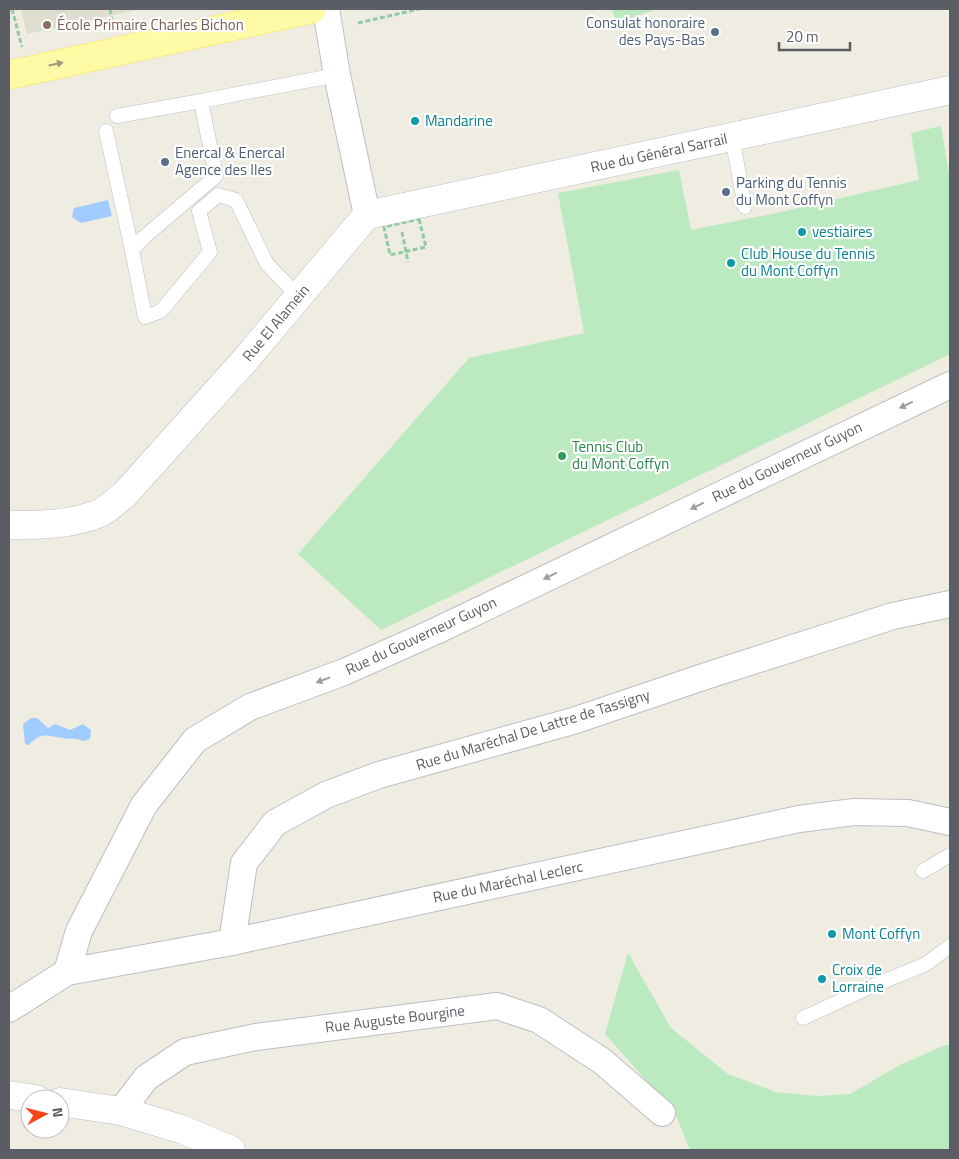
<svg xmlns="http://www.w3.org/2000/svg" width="959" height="1159" viewBox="0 0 959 1159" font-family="'Titillium Web',sans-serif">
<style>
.education{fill:#deddd0}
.green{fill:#bbe9c0}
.water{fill:#a1ccff}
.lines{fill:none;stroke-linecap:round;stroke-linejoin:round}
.service-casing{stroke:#bcbec5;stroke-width:15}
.minor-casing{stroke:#bcbec5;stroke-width:28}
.tertiary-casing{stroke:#bcbec5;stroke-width:29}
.primary-casing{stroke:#ffe04a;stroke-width:29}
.path{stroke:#92c9a7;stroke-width:3;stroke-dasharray:5 2.5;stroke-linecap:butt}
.service{stroke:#fff;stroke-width:14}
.minor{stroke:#fff;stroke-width:26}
.tertiary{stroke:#fff;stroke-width:28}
.primary{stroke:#fffaa6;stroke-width:28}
.oneway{fill:#9c9c7e}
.oneway2{fill:#9c9ea2}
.education-dot{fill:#8d6e63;stroke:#fff;stroke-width:2}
.service-dot{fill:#5c6f8a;stroke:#fff;stroke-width:2}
.culture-dot{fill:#0f9aa8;stroke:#fff;stroke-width:2}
.leisure-dot{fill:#2e9e5b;stroke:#fff;stroke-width:2}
.labels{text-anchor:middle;stroke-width:4.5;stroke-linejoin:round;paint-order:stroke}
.service-label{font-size:15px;fill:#4e5e75;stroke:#fff;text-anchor:start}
.education-label{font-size:15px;fill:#785e54;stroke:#fff;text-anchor:start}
.culture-label{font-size:15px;fill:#0d838f;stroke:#fff;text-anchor:start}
.street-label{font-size:15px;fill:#5a5d64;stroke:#fff}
.leisure-label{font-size:15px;fill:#27864d;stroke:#fff;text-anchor:start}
</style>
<rect width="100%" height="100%" fill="#efede1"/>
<path class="education" d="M 21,9 L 142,9 L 27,34 Z"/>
<g class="green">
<path d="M 612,9 L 658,9 L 616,23 Z"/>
<path d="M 941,126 L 950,180 L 950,354 L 381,630 L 298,554 L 469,358 L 584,333 L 558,193 L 679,170 L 691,230 L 772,214 L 919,180 L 911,133 Z"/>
<path d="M 628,953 L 671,1028 L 728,1074 L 776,1092 L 817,1096 L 850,1094 L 900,1065 L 945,1045 L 950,1045 L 950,1150 L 690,1150 L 675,1113 L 605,1034 Z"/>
</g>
<g class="water">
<path d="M 108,200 L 112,216 L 81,223 L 72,217 L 74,208 Z"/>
<path d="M 31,718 L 37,718 L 48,728 L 55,724 L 70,730 L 83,724 L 91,730 L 90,739 L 83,741 C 73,737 72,740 63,738 C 47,736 41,731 29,745 L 25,744 L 23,724 Z"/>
</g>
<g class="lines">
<defs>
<g id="service">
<path d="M 117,116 L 201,101"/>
<path d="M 106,131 L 132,250"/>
<path d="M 732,137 L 745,207"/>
<path d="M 298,296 L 267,264 L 236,200 L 218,195 L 199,211 L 210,252 L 161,311 L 145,317 L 132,250 L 143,238 L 216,176 L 201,101 L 337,75"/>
<path d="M 923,871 L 950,855"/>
<path d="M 803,1018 L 870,987 L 926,964 L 950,946"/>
</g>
<g id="minor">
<path d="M 326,9 L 337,75 L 367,215"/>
<path d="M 232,942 L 244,863 L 275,823 L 326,795 L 379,775 L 573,721 L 712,674 L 893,616 L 950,604"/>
<path d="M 67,972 L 232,942 L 799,819 L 854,812 L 908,813 L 950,822"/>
<path d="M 9,1009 L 67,972 L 79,931 L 144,805 L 195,740 L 250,707 L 344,672 L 436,631 L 950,385"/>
<path d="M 121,1111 L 146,1078 L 185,1052 L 256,1037 L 497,1006 L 539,1020 L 602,1061 L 662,1113"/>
</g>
<g id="tertiary">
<path d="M 9,525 C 39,525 71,525 100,513 C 109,509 117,500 125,494 L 246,359 L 367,215 L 950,90"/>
<path d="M 9,1095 L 36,1099"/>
<path d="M 60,1102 L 121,1111 L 181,1129 L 231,1150"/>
</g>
<path id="primary" d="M 9,75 L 312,9"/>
</defs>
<use href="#service" class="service-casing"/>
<use href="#minor" class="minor-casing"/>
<use href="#tertiary" class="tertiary-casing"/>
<use href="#primary" class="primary-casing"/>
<g class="path">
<path d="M 12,9 L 22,47"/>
<path d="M 110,9 L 113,27"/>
<path d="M 358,23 L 419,9"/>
<path d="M 419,219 L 426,247 L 390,255 L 384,227 Z"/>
<path d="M 402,232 L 408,262"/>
</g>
<use href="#service" class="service"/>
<use href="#minor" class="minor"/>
<use href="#tertiary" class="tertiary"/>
<use href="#primary" class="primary"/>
</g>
<defs><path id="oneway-solid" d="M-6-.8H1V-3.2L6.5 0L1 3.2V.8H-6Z" transform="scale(1.25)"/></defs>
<use class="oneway" href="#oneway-solid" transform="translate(56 64) rotate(-12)"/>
<g class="oneway2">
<use href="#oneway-solid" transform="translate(906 405) rotate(154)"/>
<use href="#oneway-solid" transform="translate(697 506) rotate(154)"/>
<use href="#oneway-solid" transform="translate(550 576) rotate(154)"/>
<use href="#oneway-solid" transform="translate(323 680) rotate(159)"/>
</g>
<circle class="education-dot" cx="47" cy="25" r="5"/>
<g class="service-dot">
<circle cx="715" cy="32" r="5"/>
<circle cx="165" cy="162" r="5"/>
<circle cx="726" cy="192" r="5"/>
</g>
<g class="culture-dot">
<circle cx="415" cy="121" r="5"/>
<circle cx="802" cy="232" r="5"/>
<circle cx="731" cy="263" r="5"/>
<circle cx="832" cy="934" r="5"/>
<circle cx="822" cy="979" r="5"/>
</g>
<circle class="leisure-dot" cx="562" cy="456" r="5"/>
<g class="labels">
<g class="service-label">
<text x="705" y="28" text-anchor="end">Consulat honoraire<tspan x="705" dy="17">des Pays-Bas</tspan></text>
<text x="175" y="158">Enercal &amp; Enercal<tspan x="175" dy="17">Agence des Iles</tspan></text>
<text x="736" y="188">Parking du Tennis<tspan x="736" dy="17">du Mont Coffyn</tspan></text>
</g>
<g class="education-label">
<text x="57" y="30">École Primaire Charles Bichon</text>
</g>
<g class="culture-label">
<text x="425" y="126">Mandarine</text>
<text x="812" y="237">vestiaires</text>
<text x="741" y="259">Club House du Tennis<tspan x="741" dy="17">du Mont Coffyn</tspan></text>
<text x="842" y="939">Mont Coffyn</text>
<text x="832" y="975">Croix de<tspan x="832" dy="17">Lorraine</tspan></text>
</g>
<g class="street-label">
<text transform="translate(659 153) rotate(-12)" y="5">Rue du Général Sarrail</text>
<text transform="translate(276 323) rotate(-50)" y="5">Rue El Alamein</text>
<text transform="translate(787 462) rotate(-26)" y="5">Rue du Gouverneur Guyon</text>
<text transform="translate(421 636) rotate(-25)" y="5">Rue du Gouverneur Guyon</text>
<text transform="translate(533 730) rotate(-17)" y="5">Rue du Maréchal De Lattre de Tassigny</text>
<text transform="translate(508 882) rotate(-12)" y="5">Rue du Maréchal Leclerc</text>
<text transform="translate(395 1019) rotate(-7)" y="5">Rue Auguste Bourgine</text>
</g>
<g class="leisure-label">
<text x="572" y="452">Tennis Club<tspan x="572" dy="17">du Mont Coffyn</tspan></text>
</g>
</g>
<rect width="959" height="1159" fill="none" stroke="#5a5d64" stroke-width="20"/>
<g transform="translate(45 1114) rotate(83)"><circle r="24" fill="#ffffff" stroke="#bdbec1"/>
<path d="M0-4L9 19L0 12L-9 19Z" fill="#fc441a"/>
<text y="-8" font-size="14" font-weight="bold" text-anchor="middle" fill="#5a5d64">N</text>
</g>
<path d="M779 42v8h71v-8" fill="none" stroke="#5a5d64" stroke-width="2.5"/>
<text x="786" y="42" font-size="15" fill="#5a5d64" stroke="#ffffff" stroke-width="4" paint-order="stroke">20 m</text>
</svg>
